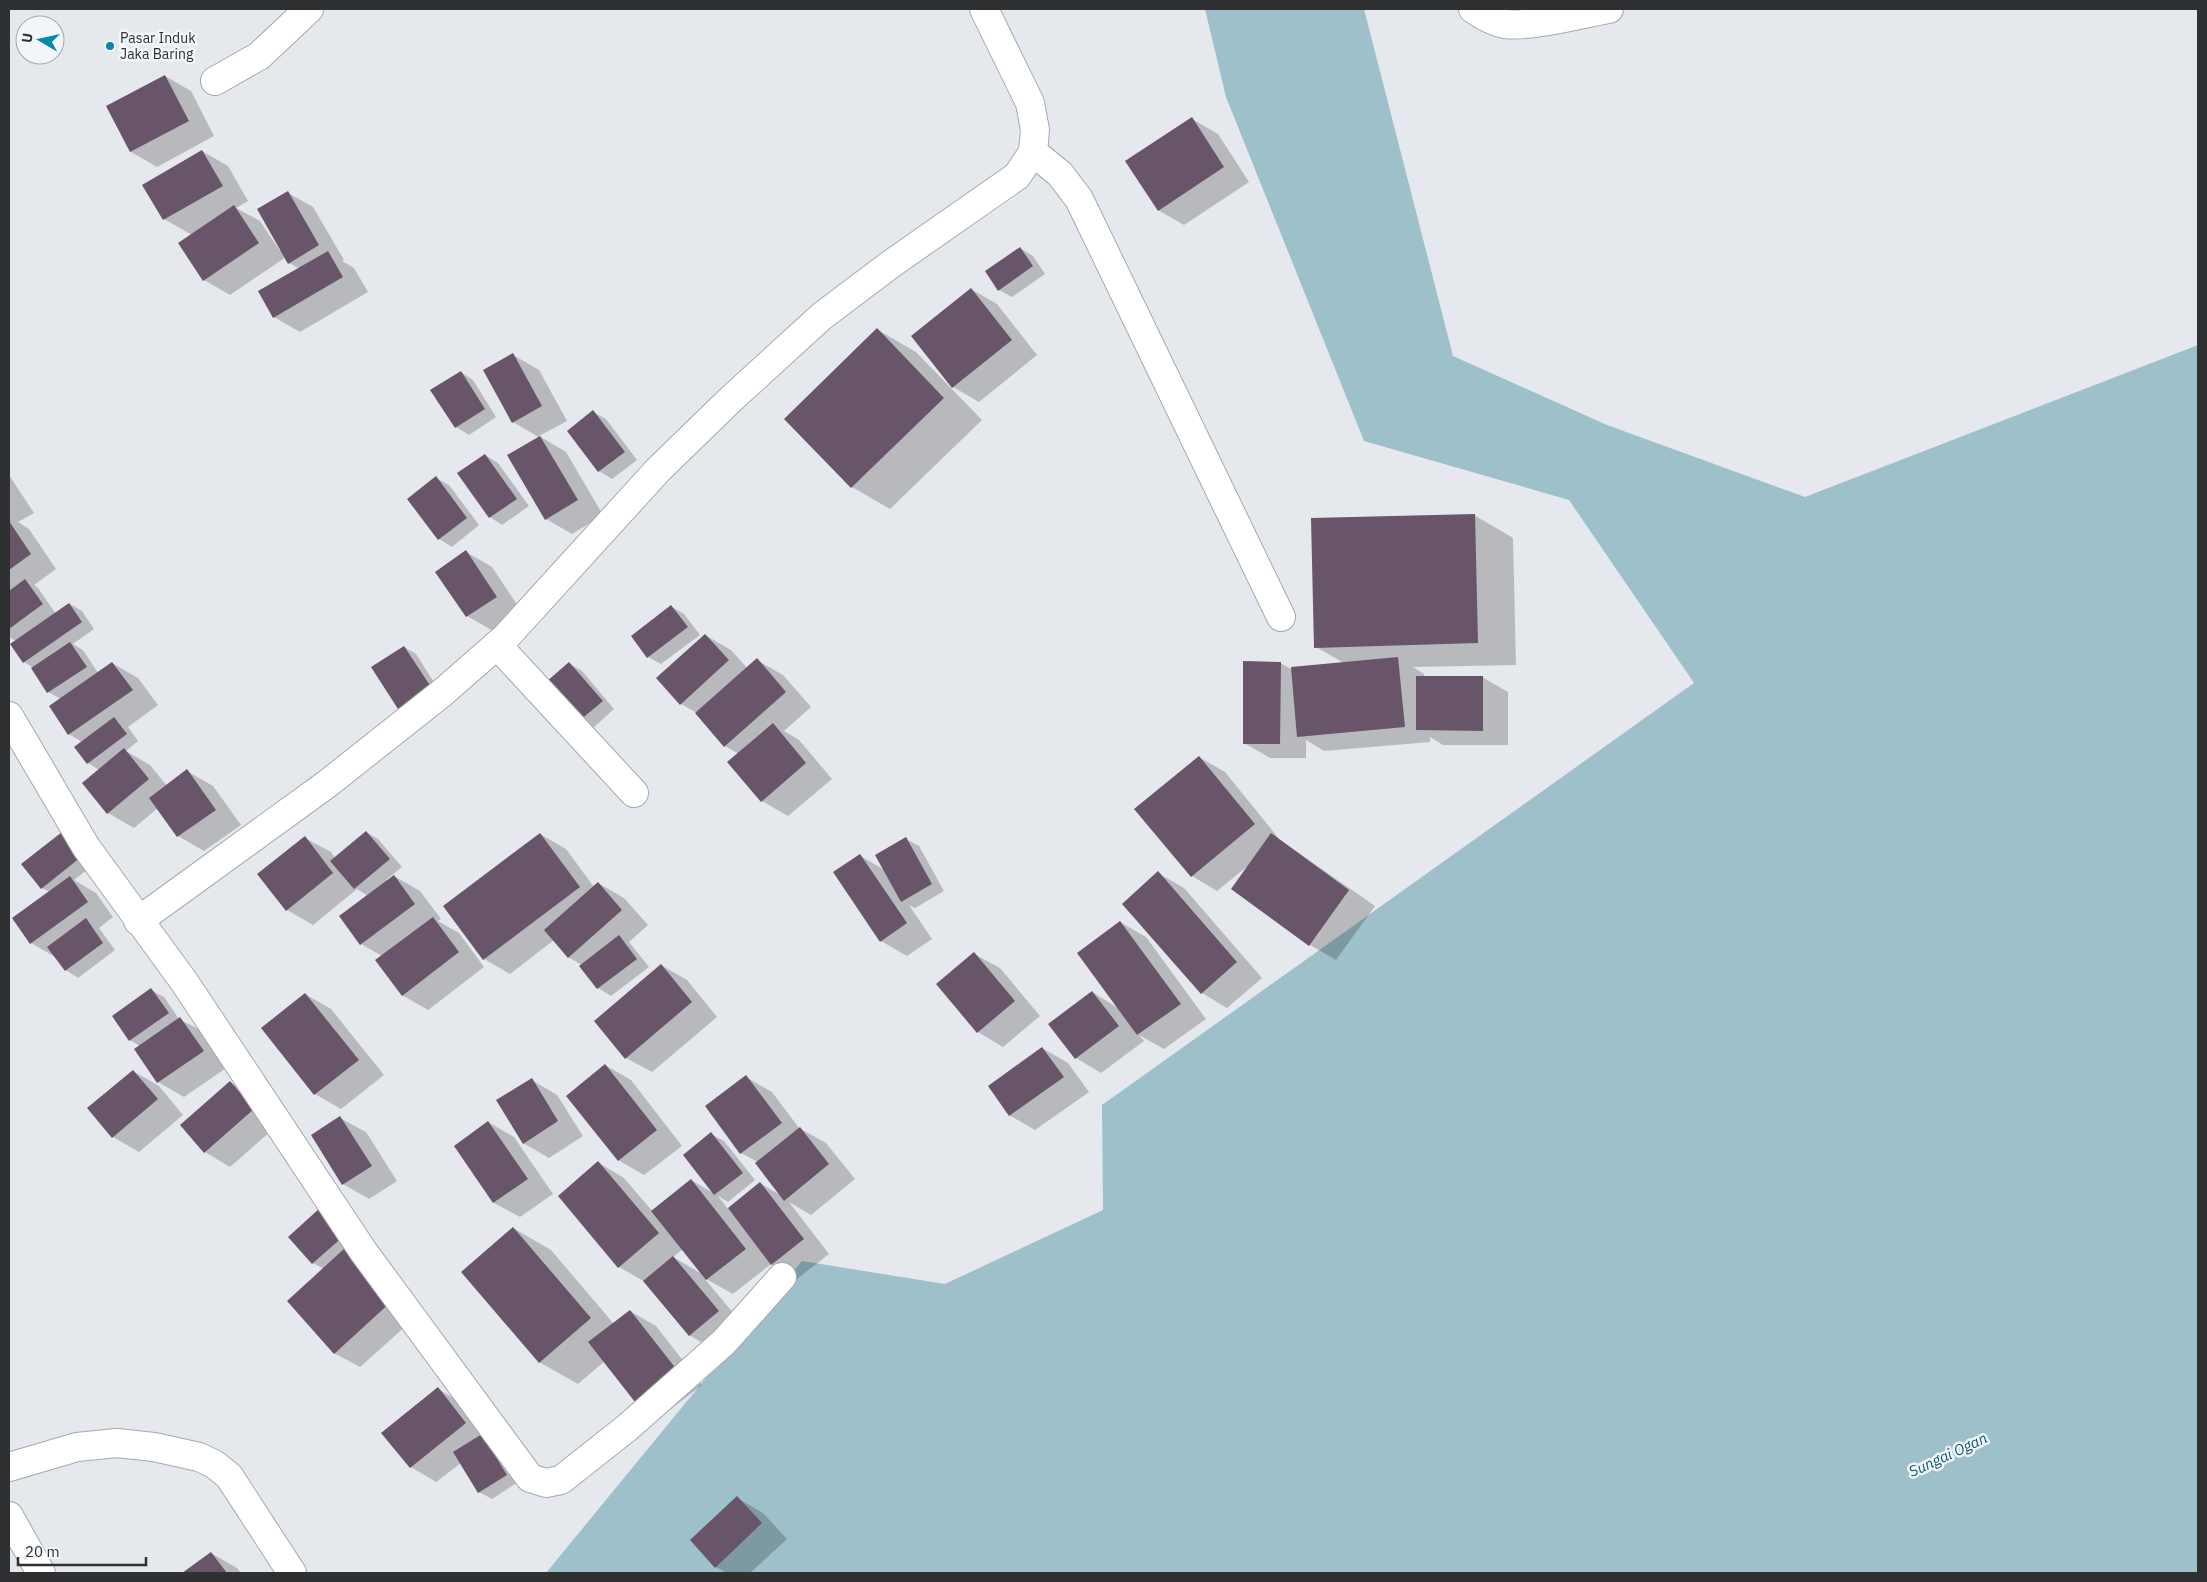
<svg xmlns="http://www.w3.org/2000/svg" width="2207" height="1582" viewBox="0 0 2207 1582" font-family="'IBM Plex Sans',sans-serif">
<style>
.water{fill:#9dc0cb}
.shadow{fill:#0003;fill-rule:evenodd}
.building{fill:#69556a}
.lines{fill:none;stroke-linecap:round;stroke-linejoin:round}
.minor-casing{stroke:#a5a9ab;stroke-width:30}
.minor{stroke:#fff;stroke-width:28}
.poi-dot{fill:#0789aa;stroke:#f2f6f9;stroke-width:2}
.labels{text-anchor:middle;stroke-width:5;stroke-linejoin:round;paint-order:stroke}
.poi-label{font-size:14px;fill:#2e3031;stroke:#f2f6f9;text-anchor:start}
.water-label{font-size:15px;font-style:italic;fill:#0e5667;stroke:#f2f6f9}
</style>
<rect width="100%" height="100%" fill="#e5e8ec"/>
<path class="water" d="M 1205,9 L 1364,9 L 1453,356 L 1607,425 L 1805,497 L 2198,345 L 2198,1573 L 546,1573 L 802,1261 L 945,1284 L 1103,1210 L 1102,1105 L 1694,683 L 1569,500 L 1364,441 L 1226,97 Z"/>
<g class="shadow">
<path d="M 165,76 L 191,91 L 214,136 L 157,167 L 131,152 L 108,106 Z"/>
<path d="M 1192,119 L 1218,134 L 1249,182 L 1184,225 L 1158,210 Z"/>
<path d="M 202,151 L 228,166 L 248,201 L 236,208 L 260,221 L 280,251 L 288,193 L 313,207 L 344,260 L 342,261 L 354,268 L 368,292 L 300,332 L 274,317 L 300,269 L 289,263 L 286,257 L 230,295 L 204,280 L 180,244 L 192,235 L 164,219 Z"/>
<path d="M 1020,248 L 1033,256 L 1045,274 L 1012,297 L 999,290 Z"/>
<path d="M 971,289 L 997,304 L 1037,355 L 979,402 L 953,387 L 912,336 Z"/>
<path d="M 878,330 L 916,352 L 982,420 L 890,509 L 852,487 L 786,419 Z"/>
<path d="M 513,355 L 539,370 L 567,421 L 539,436 L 566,452 L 603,515 L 572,534 L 546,519 L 540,438 L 513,422 Z"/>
<path d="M 461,372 L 473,380 L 496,417 L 469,435 L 456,427 Z"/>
<path d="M 593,412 L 606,419 L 637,460 L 612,479 L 599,471 L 569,431 Z"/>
<path d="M 485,455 L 498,463 L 529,506 L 502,525 L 490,517 Z"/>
<path d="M 9,475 L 34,513 L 18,522 L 29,529 L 56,569 L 34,585 L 38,588 L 56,614 L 70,604 L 82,611 L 94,629 L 73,644 L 83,650 L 98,673 L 112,663 L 138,678 L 158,705 L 128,727 L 138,741 L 126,751 L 150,765 L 167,786 L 187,771 L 213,786 L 241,825 L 204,851 L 178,836 L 158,808 L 134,828 L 108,813 L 83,783 L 99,770 L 88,763 L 82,742 L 69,734 L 50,707 L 61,699 L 48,692 L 34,668 L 24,662 L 16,641 L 9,637 Z"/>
<path d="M 436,478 L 449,485 L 479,525 L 452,547 L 439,539 L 408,499 Z"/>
<path d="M 1474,515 L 1513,538 L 1516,665 L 1413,667 L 1424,674 L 1424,677 L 1482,677 L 1508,692 L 1508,745 L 1443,745 L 1430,737 L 1430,742 L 1324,751 L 1306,740 L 1306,758 L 1270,758 L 1244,743 L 1280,663 L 1293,670 L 1344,663 L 1316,647 Z"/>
<path d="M 466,552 L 492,567 L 522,612 L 493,631 L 467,616 Z"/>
<path d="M 672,607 L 684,614 L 700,635 L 661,664 L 648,657 Z"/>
<path d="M 705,635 L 731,650 L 748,669 L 757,660 L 783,675 L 811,707 L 784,731 L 799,740 L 832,779 L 788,816 L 762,801 L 739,754 L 725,746 L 697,713 L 681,704 Z"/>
<path d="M 404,647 L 416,654 L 442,695 L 411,715 L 399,708 Z"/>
<path d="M 570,664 L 582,671 L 614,709 L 593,728 L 580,721 Z"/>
<path d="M 1199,757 L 1225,772 L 1280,840 L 1375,906 L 1336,960 L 1310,945 L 1233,889 L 1249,865 L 1217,891 L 1192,876 Z"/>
<path d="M 366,832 L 378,839 L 402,867 L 386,880 L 387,882 L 394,876 L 420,891 L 441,919 L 438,921 L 459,933 L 484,967 L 428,1010 L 402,995 L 382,956 L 361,944 L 341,916 L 368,896 L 357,889 L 313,925 L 287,910 L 305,838 L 331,852 L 335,858 Z"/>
<path d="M 62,834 L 93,865 L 74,880 L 96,893 L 113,917 L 99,928 L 115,950 L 78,978 L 66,970 L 57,958 L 31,943 L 50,892 L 42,888 L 23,864 Z"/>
<path d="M 540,834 L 566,849 L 594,887 L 598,883 L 624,898 L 648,925 L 629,942 L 649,967 L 611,996 L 598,988 L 582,965 L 568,957 L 554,940 L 510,974 L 484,959 Z"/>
<path d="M 906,839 L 919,846 L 944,891 L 915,908 L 909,905 L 932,939 L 907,956 L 881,941 L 860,856 L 885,870 Z"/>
<path d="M 1158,873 L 1184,888 L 1262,978 L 1227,1008 L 1202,993 Z"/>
<path d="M 1120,922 L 1146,937 L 1206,1019 L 1164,1049 L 1139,1035 L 1144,1041 L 1101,1073 L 1076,1058 L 1092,992 L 1118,1008 Z"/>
<path d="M 974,954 L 1000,968 L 1040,1016 L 1003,1047 L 978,1032 Z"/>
<path d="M 661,965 L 687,980 L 717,1017 L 652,1072 L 626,1058 Z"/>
<path d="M 151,990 L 164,997 L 179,1019 L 206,1033 L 229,1066 L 184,1097 L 158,1082 L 140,1046 L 130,1040 Z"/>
<path d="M 305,994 L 331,1009 L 384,1075 L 341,1109 L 315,1094 L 263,1028 Z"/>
<path d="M 1042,1048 L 1068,1063 L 1089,1092 L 1035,1130 L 1009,1115 Z"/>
<path d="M 605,1065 L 631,1080 L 682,1146 L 644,1175 L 618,1160 Z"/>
<path d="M 133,1071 L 159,1086 L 183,1115 L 139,1152 L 113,1137 Z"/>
<path d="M 746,1077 L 772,1092 L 799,1128 L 826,1143 L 855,1179 L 811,1215 L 789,1202 L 829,1254 L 797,1279 L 771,1264 L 733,1294 L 704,1278 L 744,1326 L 715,1350 L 689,1335 L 645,1282 L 619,1267 L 599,1163 L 624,1178 L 653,1212 L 691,1180 L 715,1194 L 711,1134 L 724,1141 L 755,1180 L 728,1202 L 718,1196 L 728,1209 L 760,1183 L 782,1196 L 758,1162 L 741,1153 ZM 683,1249 L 702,1274 L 673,1257 Z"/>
<path d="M 532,1080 L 557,1095 L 583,1136 L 549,1158 L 523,1143 Z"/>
<path d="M 230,1082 L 256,1097 L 279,1124 L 230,1167 L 205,1152 Z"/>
<path d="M 340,1118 L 366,1132 L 397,1181 L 369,1199 L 343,1184 Z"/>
<path d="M 488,1122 L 514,1137 L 553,1194 L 520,1217 L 494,1203 L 455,1146 Z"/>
<path d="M 320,1209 L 417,1316 L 360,1367 L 334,1353 L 324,1269 L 313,1263 Z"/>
<path d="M 513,1228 L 551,1250 L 614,1324 L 630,1311 L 656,1326 L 702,1385 L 662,1416 L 636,1401 L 605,1361 L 578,1384 L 539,1362 Z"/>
<path d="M 438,1389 L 464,1404 L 518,1482 L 492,1499 L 479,1492 L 461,1463 L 436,1482 L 411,1467 Z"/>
<path d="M 737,1498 L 763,1513 L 787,1539 L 750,1573 L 727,1573 L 716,1567 Z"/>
<path d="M 211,1553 L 237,1568 L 241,1573 L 184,1573 Z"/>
</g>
<g class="building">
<path d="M 165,75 L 189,121 L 130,152 L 106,106 Z"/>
<path d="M 1192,117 L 1224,167 L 1158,211 L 1125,161 Z"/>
<path d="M 202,150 L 223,186 L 163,220 L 142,185 Z"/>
<path d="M 288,191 L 319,245 L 288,264 L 257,209 Z"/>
<path d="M 234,205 L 259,243 L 203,281 L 178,243 Z"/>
<path d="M 1020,247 L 1033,266 L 998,291 L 985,271 Z"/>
<path d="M 328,251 L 343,277 L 273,318 L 258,291 Z"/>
<path d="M 971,288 L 1012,340 L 952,388 L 911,336 Z"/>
<path d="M 877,328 L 944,398 L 851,488 L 784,419 Z"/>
<path d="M 513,353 L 542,406 L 512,423 L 483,370 Z"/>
<path d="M 461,371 L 485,409 L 455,428 L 430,390 Z"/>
<path d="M 593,410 L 625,452 L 598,472 L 567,431 Z"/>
<path d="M 540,436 L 578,500 L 545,520 L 507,455 Z"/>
<path d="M 485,454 L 517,499 L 489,518 L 457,473 Z"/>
<path d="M 436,476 L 467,518 L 438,540 L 407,499 Z"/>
<path d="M 1475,514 L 1478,643 L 1314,648 L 1311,518 Z"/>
<path d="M 9,521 L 31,554 L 9,570 Z"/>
<path d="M 466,550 L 497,597 L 466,617 L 435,572 Z"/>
<path d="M 25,579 L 43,604 L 9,629 L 9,591 Z"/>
<path d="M 69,603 L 82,622 L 23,663 L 10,644 Z"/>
<path d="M 671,605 L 688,627 L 647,658 L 631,636 Z"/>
<path d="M 705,634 L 729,660 L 680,705 L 656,678 Z"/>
<path d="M 70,642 L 87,667 L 47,693 L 31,668 Z"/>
<path d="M 404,646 L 431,687 L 398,709 L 371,667 Z"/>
<path d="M 1398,657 L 1405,727 L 1297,737 L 1291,667 Z"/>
<path d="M 757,658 L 786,692 L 724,747 L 695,713 Z"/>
<path d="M 1243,661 L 1281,662 L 1280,744 L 1243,744 Z"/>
<path d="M 112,662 L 133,690 L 68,735 L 49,706 Z"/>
<path d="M 569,662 L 603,701 L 579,721 L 546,682 Z"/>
<path d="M 1416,676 L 1483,676 L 1483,731 L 1416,730 Z"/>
<path d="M 114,717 L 127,734 L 87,764 L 74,747 Z"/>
<path d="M 773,723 L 806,763 L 761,802 L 727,762 Z"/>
<path d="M 124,748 L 149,779 L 107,814 L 82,783 Z"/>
<path d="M 1199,756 L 1255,824 L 1191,877 L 1134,809 Z"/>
<path d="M 187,769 L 216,810 L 177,837 L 149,798 Z"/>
<path d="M 366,831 L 390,859 L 354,889 L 330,861 Z"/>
<path d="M 62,832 L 81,857 L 41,889 L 21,864 Z"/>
<path d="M 540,833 L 580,887 L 483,960 L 443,906 Z"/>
<path d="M 1271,833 L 1349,890 L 1309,946 L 1231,889 Z"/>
<path d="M 305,836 L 333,873 L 286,911 L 257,874 Z"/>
<path d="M 906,837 L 932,884 L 901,902 L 875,855 Z"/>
<path d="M 860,854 L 907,923 L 880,942 L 833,872 Z"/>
<path d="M 1158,871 L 1237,962 L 1201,994 L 1122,904 Z"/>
<path d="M 394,875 L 415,904 L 360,945 L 339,916 Z"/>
<path d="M 70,876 L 88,902 L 30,944 L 12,918 Z"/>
<path d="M 598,882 L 622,910 L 568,958 L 544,930 Z"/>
<path d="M 433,917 L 459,952 L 402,996 L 375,960 Z"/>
<path d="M 86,918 L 103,943 L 65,971 L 47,947 Z"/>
<path d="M 1120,921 L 1181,1004 L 1137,1035 L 1077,953 Z"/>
<path d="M 619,935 L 637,959 L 597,989 L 579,966 Z"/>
<path d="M 974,952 L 1015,1001 L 977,1033 L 936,984 Z"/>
<path d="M 661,964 L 692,1002 L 625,1059 L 594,1021 Z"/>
<path d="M 151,988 L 169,1013 L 129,1041 L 112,1016 Z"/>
<path d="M 1092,991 L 1119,1026 L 1075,1059 L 1048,1024 Z"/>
<path d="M 305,993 L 359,1060 L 314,1095 L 261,1028 Z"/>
<path d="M 180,1017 L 204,1051 L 157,1083 L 134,1049 Z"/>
<path d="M 1042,1047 L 1064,1077 L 1009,1116 L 988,1086 Z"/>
<path d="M 605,1064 L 657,1130 L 618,1161 L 566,1096 Z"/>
<path d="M 133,1070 L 158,1099 L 112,1138 L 87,1108 Z"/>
<path d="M 746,1075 L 782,1123 L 740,1154 L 705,1106 Z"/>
<path d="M 532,1078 L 558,1121 L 523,1144 L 496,1100 Z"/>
<path d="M 230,1081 L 254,1109 L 204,1153 L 180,1125 Z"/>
<path d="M 340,1116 L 372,1166 L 342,1185 L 311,1135 Z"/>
<path d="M 488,1121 L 528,1179 L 493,1203 L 454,1146 Z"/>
<path d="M 800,1127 L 829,1164 L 784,1201 L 755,1163 Z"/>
<path d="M 711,1132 L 743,1173 L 714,1195 L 683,1155 Z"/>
<path d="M 598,1161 L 659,1233 L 618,1268 L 558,1196 Z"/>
<path d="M 691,1179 L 746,1249 L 706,1280 L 651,1211 Z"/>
<path d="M 760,1182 L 804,1239 L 771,1265 L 728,1208 Z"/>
<path d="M 320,1208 L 345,1235 L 312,1264 L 288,1237 Z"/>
<path d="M 513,1227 L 591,1318 L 539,1363 L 461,1272 Z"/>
<path d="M 345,1248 L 392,1301 L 334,1354 L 287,1301 Z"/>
<path d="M 673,1256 L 719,1311 L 689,1336 L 643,1281 Z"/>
<path d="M 630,1310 L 677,1370 L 635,1402 L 588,1342 Z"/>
<path d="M 438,1387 L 466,1423 L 410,1468 L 381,1433 Z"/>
<path d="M 482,1434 L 507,1475 L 478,1493 L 453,1452 Z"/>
<path d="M 737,1496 L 762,1523 L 715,1568 L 690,1540 Z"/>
<path d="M 211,1552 L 227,1573 L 182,1573 Z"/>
</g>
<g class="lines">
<defs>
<g id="minor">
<path d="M 1473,9 C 1483,16 1493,22 1505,24 C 1533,27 1580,14 1609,9"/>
<path d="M 215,81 L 259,56 L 309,9"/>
<path d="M 1033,152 L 1060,174 L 1079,199 L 1281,617"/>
<path d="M 497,645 L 634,793"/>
<path d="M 9,716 L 86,847 L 185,983 L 363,1251 L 530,1478 L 546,1483 L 561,1480 L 628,1427 L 724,1342 L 782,1277"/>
<path d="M 138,921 L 327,784 L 442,693 L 506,637 L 658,470 L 730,400 L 822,316 L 891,264 L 1017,176 L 1033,152 L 1035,130 L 1030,103 L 984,9"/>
<path d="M 9,1467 L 77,1447 L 117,1443 L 154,1447 L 199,1457 L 214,1464 L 229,1476 L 292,1573"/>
<path d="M 9,1516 L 41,1573"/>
</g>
</defs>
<use href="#minor" class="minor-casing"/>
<use href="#minor" class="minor"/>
</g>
<circle class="poi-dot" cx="110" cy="46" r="5"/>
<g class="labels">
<g class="poi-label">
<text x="120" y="43">Pasar Induk<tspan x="120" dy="16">Jaka Baring</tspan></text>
</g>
<g class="water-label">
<text transform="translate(1948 1455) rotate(-25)" y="5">Sungai Ogan</text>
</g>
</g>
<rect width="2207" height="1582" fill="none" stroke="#2e3031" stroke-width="20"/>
<g transform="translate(40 40) rotate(279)"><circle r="24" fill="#f2f6f9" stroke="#a4a7a9"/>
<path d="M0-4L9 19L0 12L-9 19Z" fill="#0789aa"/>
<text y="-8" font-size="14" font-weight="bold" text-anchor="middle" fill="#2e3031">U</text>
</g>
<path d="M18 1557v8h128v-8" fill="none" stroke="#2e3031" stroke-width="2.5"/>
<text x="25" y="1557" font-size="15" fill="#2e3031" stroke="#f2f6f9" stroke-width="4" paint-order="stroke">20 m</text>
</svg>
